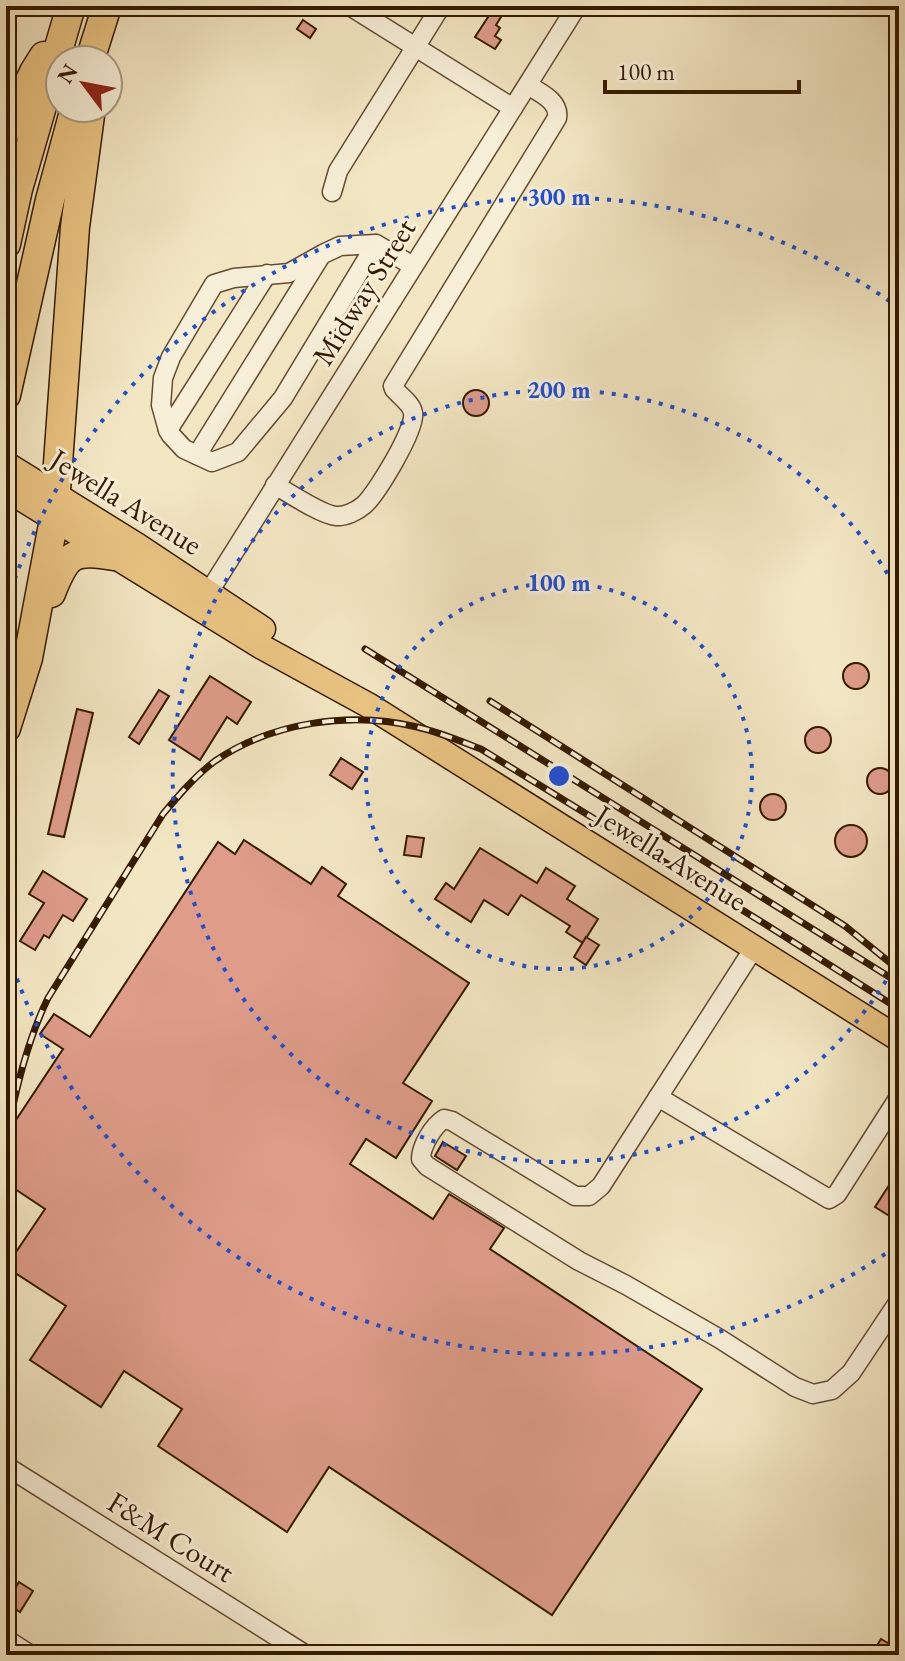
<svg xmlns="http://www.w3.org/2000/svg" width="905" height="1661" viewBox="0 0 905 1661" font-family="'EB Garamond',serif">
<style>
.building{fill:#de9c89;stroke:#341a00;stroke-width:2}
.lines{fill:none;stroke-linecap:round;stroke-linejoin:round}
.minor-casing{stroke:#644d31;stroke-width:21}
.major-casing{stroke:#341a00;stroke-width:27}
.highway-casing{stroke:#341a00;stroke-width:31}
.minor{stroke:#f7efd8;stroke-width:18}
.major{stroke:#eac482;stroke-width:24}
.highway{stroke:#eac482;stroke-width:28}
.rail-casing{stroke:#341a00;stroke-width:7}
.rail{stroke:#f7efd8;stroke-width:4;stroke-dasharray:12;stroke-linecap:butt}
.ring{fill:none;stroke:#1d4ed8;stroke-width:4;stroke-dasharray:4 8}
.labels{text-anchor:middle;stroke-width:6;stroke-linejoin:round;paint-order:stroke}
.street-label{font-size:30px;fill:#341a00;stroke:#f7efd8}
.centre{fill:#1d4ed8;stroke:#f7efd8;stroke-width:4}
.ring-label{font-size:24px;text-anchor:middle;font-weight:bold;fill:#1d4ed8;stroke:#f7efd8;stroke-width:6;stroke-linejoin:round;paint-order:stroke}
</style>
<rect width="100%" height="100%" fill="#f3e7c3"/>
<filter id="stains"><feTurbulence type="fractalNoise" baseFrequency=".0025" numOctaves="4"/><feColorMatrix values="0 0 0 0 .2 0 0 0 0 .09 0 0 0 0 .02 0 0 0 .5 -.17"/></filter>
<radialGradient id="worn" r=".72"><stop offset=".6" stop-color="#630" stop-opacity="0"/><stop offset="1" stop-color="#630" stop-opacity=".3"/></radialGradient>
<g class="building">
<path d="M 477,6 L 508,6 L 496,25 L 500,28 L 495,36 L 501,40 L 495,49 L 475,37 L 490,14 Z"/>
<path d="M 303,20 L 316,29 L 310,38 L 297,29 Z"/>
<circle cx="476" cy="403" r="13"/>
<circle cx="856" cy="676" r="13"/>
<path d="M 210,676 L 251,702 L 237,724 L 227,717 L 200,760 L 169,740 Z"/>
<path d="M 159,690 L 169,696 L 139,744 L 129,737 Z"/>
<path d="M 77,709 L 93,713 L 64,837 L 48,834 Z"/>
<circle cx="818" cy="740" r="13"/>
<path d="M 341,758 L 363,772 L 352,789 L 330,775 Z"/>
<circle cx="880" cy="781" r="13"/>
<circle cx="773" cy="807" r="13"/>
<circle cx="851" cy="841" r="16"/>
<path d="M 407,836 L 424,838 L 421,857 L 404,855 Z"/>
<path d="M 244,840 L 311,884 L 322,867 L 346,884 L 338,896 L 469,983 L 403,1083 L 432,1101 L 396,1158 L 366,1139 L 350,1164 L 433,1219 L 449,1194 L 504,1228 L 490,1249 L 702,1389 L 552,1615 L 329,1467 L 287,1532 L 158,1446 L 182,1409 L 124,1371 L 101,1407 L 30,1360 L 66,1306 L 6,1267 L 45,1209 L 6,1183 L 6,1135 L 63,1049 L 40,1034 L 54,1014 L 90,1037 L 218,842 L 235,854 Z"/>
<path d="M 480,848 L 537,883 L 546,868 L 575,886 L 567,899 L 598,919 L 583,943 L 566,932 L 570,926 L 521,895 L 508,915 L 484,900 L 471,922 L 435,899 L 446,883 L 454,889 Z"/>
<path d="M 43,871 L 87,899 L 73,921 L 63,915 L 49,938 L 44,935 L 35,950 L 20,941 L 44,903 L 29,894 Z"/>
<path d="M 586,937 L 599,945 L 586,965 L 574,957 Z"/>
<path d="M 443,1142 L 466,1156 L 457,1170 L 435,1156 Z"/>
<path d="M 899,1170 L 899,1222 L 875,1207 Z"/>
<path d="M 19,1582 L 33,1591 L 20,1612 L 6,1603 Z"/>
<path d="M 899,1627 L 899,1655 L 871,1655 L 881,1639 L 888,1643 Z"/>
</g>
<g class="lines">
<defs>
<g id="minor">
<path d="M 350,6 L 513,108"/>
<path d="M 332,192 L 338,171 L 441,6"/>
<path d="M 376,244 L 283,398 L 238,452 L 212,462 L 184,449 L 171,435 L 168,430 L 161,405 L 163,378 L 171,357 L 214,284 L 234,278 L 289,273 L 323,254 L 340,246 L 376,244 L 413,266"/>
<path d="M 168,430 L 267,274"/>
<path d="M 197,455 L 320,257"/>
<path d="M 275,485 C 289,493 322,515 336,516 C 345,517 357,511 364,505 C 377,493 416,429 413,413 C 412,404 400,396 394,389 L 393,386 L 557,118 C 560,101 540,93 528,85"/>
<path d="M 202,603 L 577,6"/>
<path d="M 754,948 L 601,1186 L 589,1196 L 575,1196 L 452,1121 L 444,1119 C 433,1126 421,1146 421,1159 L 427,1166 L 579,1261 L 626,1285 L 720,1339 L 795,1387 L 813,1394 L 832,1390 L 851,1373 L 899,1301"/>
<path d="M 658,1097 L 829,1199 L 837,1194 L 899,1097"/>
<path d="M 6,1466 L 306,1655"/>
<path d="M 6,1639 L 31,1655"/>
</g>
<g id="major">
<path d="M 6,464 L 138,546 L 263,629"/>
<path d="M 6,489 L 262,647 L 368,705 L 899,1039"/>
</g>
<g id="highway">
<path d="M 90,60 L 107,6"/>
<path d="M 6,131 L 34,72 L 44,56"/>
<path d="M 6,244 L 18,189 L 71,6"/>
<path d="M 6,395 L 50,200 L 75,108"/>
<path d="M 51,593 C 66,555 72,548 114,556"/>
<path d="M 6,728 L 28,658 L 54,519 L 75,227 L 91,108"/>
</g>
</defs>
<use href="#minor" class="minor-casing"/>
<use href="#major" class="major-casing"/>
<use href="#highway" class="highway-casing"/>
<use href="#minor" class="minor"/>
<use href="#major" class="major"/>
<use href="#highway" class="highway"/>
<defs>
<g id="rail">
<path d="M 365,649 L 899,983"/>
<path d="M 490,701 L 845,926 L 899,970"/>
<path d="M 6,1137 C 16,1090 27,1041 48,998 L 163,814 C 179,795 195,776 215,761 C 272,722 350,711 417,727 C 439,732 460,741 481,749 L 765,924 L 899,1009"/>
</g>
</defs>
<use href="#rail" class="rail-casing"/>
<use href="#rail" class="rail"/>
</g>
<g class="ring">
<circle cx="559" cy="776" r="193"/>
<path d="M898 960A386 386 0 1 1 898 592"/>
<path d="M895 1247A579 579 0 0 1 7 950M7 602A579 579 0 0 1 895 305"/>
</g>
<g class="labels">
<g class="street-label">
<text transform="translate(364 292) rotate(-58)" y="10">Midway Street</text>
<text transform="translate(126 502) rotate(32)" y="10">Jewella Avenue</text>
<text transform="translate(671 858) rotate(32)" y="10">Jewella Avenue</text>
<text transform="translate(171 1537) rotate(32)" y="10">F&amp;M Court</text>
</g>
</g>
<circle cx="559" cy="776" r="12" class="centre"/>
<g class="ring-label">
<text x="559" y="205">300 m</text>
<text x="559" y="398">200 m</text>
<text x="559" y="591">100 m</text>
</g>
<rect width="905" height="1661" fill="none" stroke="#f3e7c3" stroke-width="32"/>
<rect x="8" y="8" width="889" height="1645" fill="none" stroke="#341a00" stroke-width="4"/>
<rect x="16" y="16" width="873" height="1629" fill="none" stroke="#341a00" stroke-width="2"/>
<g transform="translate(84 84) rotate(302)"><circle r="38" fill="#f7efd8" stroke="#a99a82" stroke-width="2"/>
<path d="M0-6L14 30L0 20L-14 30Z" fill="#8f2418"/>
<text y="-12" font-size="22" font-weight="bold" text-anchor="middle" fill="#341a00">N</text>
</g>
<path d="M605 80v12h194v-12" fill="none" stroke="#341a00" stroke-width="4"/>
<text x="617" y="80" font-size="24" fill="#341a00" stroke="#f7efd8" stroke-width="6" paint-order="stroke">100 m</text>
<rect width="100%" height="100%" filter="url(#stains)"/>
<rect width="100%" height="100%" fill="url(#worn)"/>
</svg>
